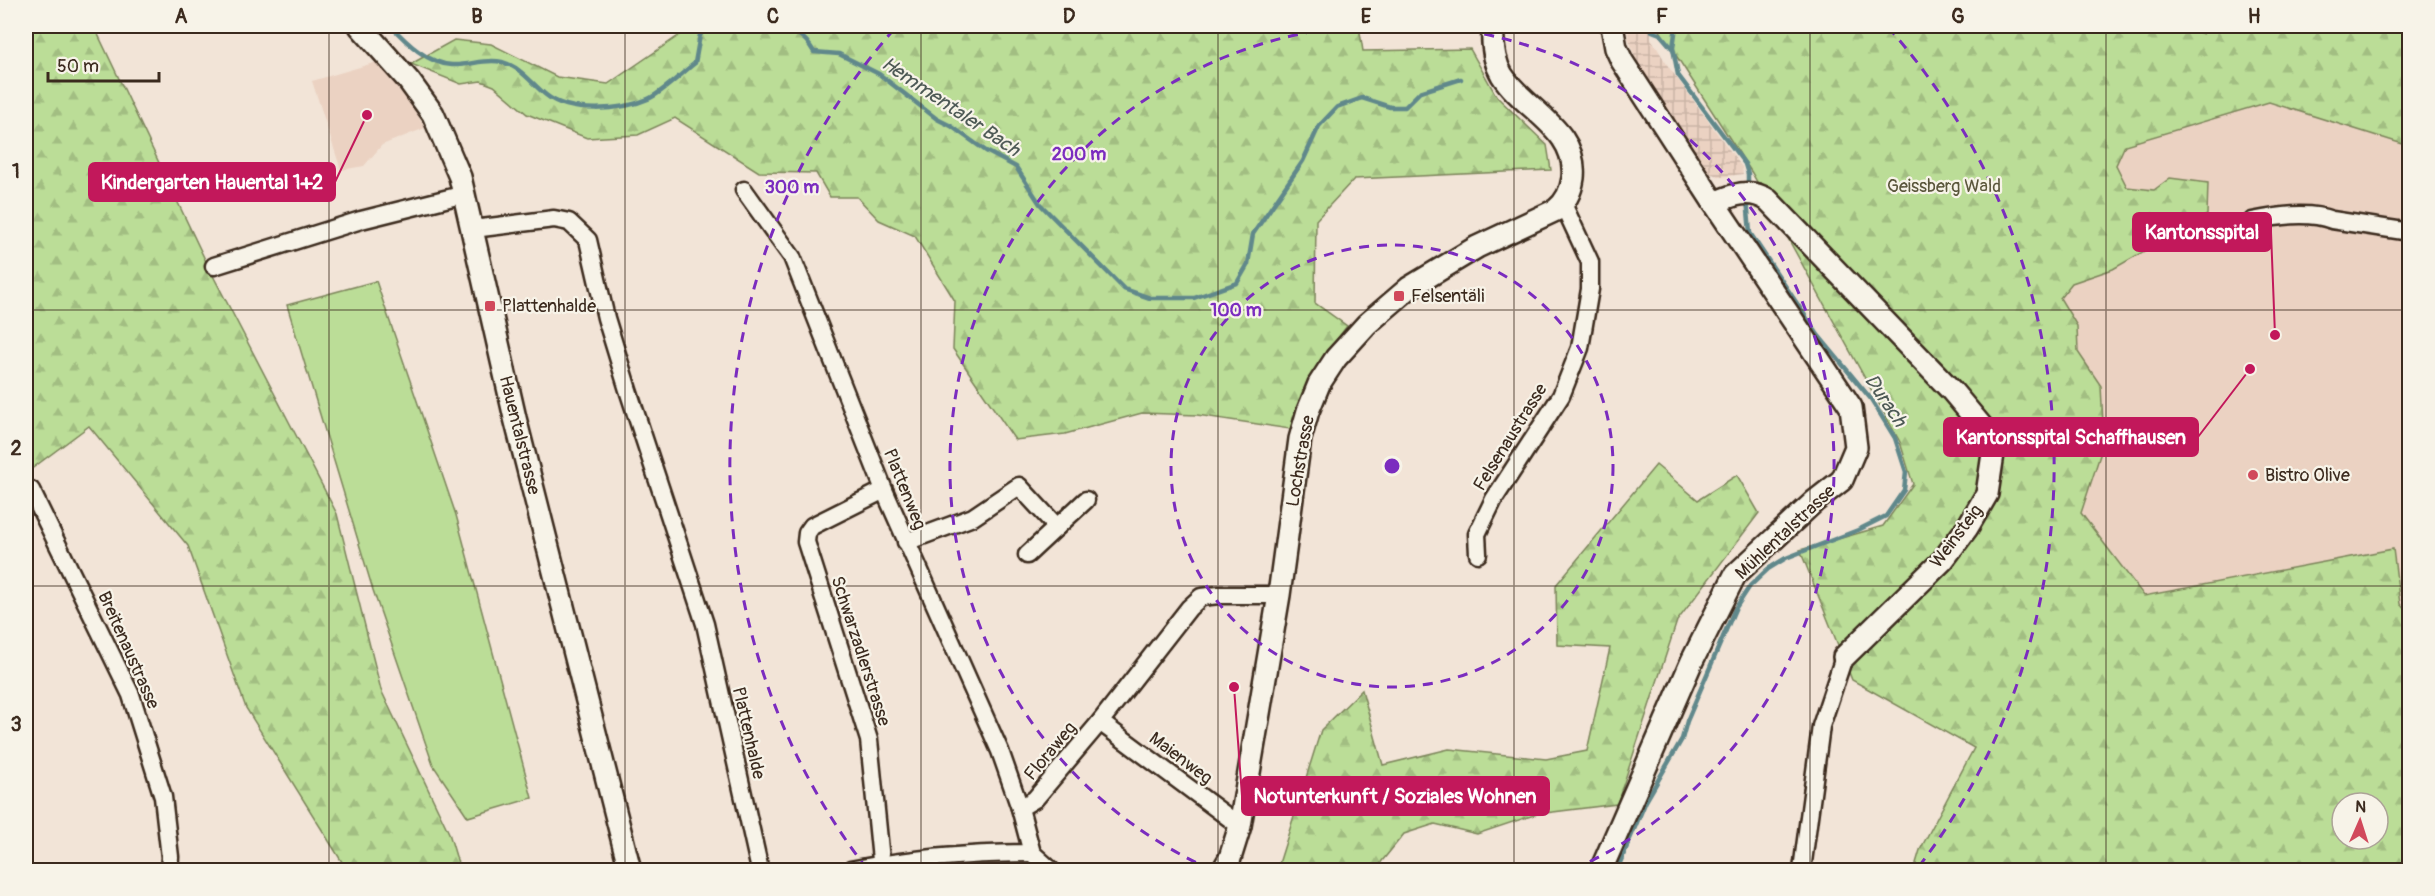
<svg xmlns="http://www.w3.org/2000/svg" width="2435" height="896" viewBox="0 0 2435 896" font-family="Pangolin,sans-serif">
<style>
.built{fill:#ebd2c2}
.industrial{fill:url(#industrial-grid)}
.forest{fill:url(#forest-firs);stroke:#7b845a;stroke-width:1.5;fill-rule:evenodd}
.garden{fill:#bbdd97;stroke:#7b845a;stroke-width:1.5}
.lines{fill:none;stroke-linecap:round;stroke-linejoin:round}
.stream{stroke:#60888b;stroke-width:4.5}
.minor-casing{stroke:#3b2a1e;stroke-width:21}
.tertiary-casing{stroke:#3b2a1e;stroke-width:26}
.minor{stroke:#f7f3e8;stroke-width:16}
.tertiary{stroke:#f7f3e8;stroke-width:21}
.grid{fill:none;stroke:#3b2a1e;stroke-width:1.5;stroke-opacity:0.55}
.ring{fill:none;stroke:#7b2cbf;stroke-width:3;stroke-dasharray:10 8}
.poi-dot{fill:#d1495b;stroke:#f7f3e8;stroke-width:2}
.labels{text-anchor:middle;stroke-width:4.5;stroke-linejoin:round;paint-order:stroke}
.park-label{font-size:18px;fill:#5b573c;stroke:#f7f3e8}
.poi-label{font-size:18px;fill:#3b2a1e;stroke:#f7f3e8;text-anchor:start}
.street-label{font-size:18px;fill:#3b2a1e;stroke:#f7f3e8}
.water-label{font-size:20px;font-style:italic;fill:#4d5955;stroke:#f7f3e8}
.centre{fill:#7b2cbf;stroke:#f7f3e8;stroke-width:3}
.ring-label{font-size:18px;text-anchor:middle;font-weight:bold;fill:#7b2cbf;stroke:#f7f3e8;stroke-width:4.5;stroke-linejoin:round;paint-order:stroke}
.leader{fill:none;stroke:#c2185b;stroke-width:2}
.callout-dot{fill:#c2185b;stroke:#f7f3e8;stroke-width:2}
.callout{fill:#c2185b;stroke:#c2185b;stroke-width:2}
.callout-label{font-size:20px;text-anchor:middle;font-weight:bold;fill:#fff}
.neatline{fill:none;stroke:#3b2a1e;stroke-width:2}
.grid-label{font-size:20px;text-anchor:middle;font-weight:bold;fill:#3b2a1e}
</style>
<defs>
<pattern id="industrial-grid" width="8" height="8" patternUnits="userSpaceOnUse" patternTransform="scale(1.5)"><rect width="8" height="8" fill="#ebd2c2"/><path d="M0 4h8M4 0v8" fill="none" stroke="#cab4a6"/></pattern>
<pattern id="forest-firs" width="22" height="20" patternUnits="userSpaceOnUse" patternTransform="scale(1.5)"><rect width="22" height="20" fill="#bbdd97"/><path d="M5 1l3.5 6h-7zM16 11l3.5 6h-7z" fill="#a2be82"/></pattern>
</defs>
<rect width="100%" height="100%" fill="#f2e4d7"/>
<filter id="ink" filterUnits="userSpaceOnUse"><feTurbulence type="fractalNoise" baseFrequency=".0167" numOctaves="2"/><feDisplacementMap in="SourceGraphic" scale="12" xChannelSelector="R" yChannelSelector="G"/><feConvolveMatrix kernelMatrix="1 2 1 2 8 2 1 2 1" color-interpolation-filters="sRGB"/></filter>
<g filter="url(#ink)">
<g class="built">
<path d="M 377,62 L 413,107 L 425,128 L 382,145 L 364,166 L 341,170 L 312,81 Z"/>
<path d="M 2269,102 L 2409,146 L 2409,614 L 2400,604 L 2393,549 L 2144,596 L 2081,513 L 2104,443 L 2101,386 L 2078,352 L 2077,326 L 2060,298 L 2072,283 L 2113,269 L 2154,190 L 2127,187 L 2116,165 L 2124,145 Z"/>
</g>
<path class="industrial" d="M 1627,26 L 1651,26 L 1651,38 L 1668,66 L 1742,167 L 1743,174 L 1721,177 L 1706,172 L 1640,72 L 1628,37 Z"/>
<g class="forest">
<path d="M 26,26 L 94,26 L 209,268 L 337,514 L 381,690 L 449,833 L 460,870 L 347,870 L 246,708 L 188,546 L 89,426 L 26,473 Z"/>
<path d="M 693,26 L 1359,26 L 1363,51 L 1470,49 L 1497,97 L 1547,145 L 1551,170 L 1354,179 L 1316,220 L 1315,303 L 1347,326 L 1316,367 L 1290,429 L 1197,415 L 1142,413 L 1065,434 L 1015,440 L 953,349 L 955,301 L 915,236 L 879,220 L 857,197 L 830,197 L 816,173 L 759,172 L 675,118 L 638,135 L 587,138 L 527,114 L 494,86 L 481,81 L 461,84 L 411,64 L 454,40 L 491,44 L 557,77 L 608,84 Z"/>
<path d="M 1659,26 L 2183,26 L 2203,34 L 2207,26 L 2409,26 L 2409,146 L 2269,102 L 2125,145 L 2116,165 L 2127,187 L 2154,190 L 2170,178 L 2208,183 L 2207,215 L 2113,269 L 2072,283 L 2060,298 L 2077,326 L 2078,352 L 2101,386 L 2104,443 L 2081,513 L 2144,596 L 2393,549 L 2400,604 L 2409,614 L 2409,870 L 1914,870 L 1920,850 L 1974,748 L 1852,680 L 1800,550 L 1883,526 L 1913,484 L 1900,442 L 1752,173 L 1659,29 ZM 2342,803 L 2378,803 L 2378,839 L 2342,839 Z"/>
<path d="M 1656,465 L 1698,500 L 1737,475 L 1759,513 L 1677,621 L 1617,804 L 1537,814 L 1477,834 L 1435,824 L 1404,834 L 1382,861 L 1377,870 L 1277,870 L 1321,730 L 1362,690 L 1383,765 L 1449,749 L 1546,759 L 1587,751 L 1610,648 L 1557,645 L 1556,585 Z"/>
</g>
<path class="garden" d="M 376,281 L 456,515 L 532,798 L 468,817 L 433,765 L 373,590 L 287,305 Z"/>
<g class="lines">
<g class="stream">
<path d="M 391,26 C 406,42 428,64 452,65 C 469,66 485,58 502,62 C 521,67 531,83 546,95 C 569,114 621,111 648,99 C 662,93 682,73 695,63 L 700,35 L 707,26"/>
<path d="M 768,26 C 786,40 795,20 814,52 L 839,54 L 879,74 L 937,119 L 951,126 L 986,151 L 1016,167 L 1040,204 L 1124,289 L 1150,298 L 1194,298 L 1237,283 L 1248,264 L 1253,234 L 1303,161 L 1319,126 L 1337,107 L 1362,98 L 1390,107 L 1405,107 L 1420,92 L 1461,79"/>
<path d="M 1676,26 L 1673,48 L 1678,75 L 1745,164 L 1748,174 L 1748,188"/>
<path d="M 1652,31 L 1660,34 L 1672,48"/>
<path d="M 1617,870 L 1646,801 L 1682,739 L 1687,721 L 1735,609 L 1750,586 L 1768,569 L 1786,558 L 1858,530 L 1886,516 L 1904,490 L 1906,472 L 1895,438 L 1871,399 L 1818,335 L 1750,233 L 1747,199"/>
</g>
<defs>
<g id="minor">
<path d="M 744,190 L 792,257 L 884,490 L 1000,751 L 1020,808"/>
<path d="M 2252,221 C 2277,216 2308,211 2332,220 L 2410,232"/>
<path d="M 473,229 L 554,219 L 569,222 L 588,240 L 606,318 L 628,390 L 705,624 L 760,870"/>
<path d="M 214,266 L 361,220 L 465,194"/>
<path d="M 31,490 L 131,695 L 163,797 L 170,857 L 169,870"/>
<path d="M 906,542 L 973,517 L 1019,486 L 1057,527"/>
<path d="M 1478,554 L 1477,534 L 1494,499 L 1561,396 L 1580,348 L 1590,289 L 1590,262 L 1563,204"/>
<path d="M 1027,555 L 1086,500"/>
<path d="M 1100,722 L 1240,826"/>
<path d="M 1032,853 L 1051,870"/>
<path d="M 850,870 C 909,859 971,853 1032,853 L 1020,808 L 1035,799 L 1100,722 L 1189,608 L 1201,597 L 1219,595 L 1279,595"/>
<path d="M 882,870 L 869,740 L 806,542 L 807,533 L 812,526 L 884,490"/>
<path d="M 1802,870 L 1821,726 L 1844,657"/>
</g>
<g id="tertiary">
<path d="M 360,26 L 409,81 L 433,114 L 460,177 L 515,418 L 630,870"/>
<path d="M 1714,203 C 1733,195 1749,188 1768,200 L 1952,391 L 1983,428 L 1993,454 L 1987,494 L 1967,528 L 1943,560 L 1844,657"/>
<path d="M 1223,870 L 1230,858 L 1240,826 L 1279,595 L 1300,439 L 1308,411 L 1319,384 L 1336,358 L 1367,324 L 1409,288 L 1477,247 L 1556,210 C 1566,202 1571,192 1573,178 C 1578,129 1525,111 1502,75 C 1493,60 1492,42 1493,26"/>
<path d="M 1601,870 L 1692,661 L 1735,575 L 1815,501 L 1842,480 L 1856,447 L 1851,407 L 1714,203 L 1622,61 L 1616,48 L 1612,26"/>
</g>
</defs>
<use href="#minor" class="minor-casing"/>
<use href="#tertiary" class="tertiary-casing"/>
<use href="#minor" class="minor"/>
<use href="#tertiary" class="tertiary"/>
</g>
</g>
<path class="grid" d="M 329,26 L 329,870M 625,26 L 625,870M 921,26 L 921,870M 1218,26 L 1218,870M 1514,26 L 1514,870M 1810,26 L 1810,870M 2106,26 L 2106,870M 26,310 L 2410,310M 26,586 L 2410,586"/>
<g class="ring">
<circle cx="1392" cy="466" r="221"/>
<path d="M1212 870A442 442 0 0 1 1353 26M1431 26A442 442 0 0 1 1572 870"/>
<path d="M867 869A662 662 0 0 1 896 27M1888 27A662 662 0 0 1 1917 869"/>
</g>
<g class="poi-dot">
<rect x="1393" y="290" width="12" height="12" rx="3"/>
<rect x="484" y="300" width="12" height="12" rx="3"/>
<circle cx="2253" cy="475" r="6"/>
</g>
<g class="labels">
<g class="park-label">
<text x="1944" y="192">Geissberg Wald</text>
</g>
<g class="poi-label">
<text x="1411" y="302">Felsentäli</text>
<text x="502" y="312">Plattenhalde</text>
<text x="2265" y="481">Bistro Olive</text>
</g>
<g class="street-label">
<text transform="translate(520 435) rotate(76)" y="6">Hauentalstrasse</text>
<text transform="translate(1510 437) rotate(-58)" y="6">Felsenaustrasse</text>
<text transform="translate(1300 461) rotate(-80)" y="6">Lochstrasse</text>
<text transform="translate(905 489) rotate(68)" y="6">Plattenweg</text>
<text transform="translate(1785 532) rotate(-43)" y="6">Mühlentalstrasse</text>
<text transform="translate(1956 536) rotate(-53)" y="6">Weinsteig</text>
<text transform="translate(129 650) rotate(66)" y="6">Breitenaustrasse</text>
<text transform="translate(861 651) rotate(72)" y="6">Schwarzadlerstrasse</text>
<text transform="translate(749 733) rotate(77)" y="6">Plattenhalde</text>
<text transform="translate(1050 751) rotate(-50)" y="6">Floraweg</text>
<text transform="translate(1181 758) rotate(37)" y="6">Maienweg</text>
</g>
<g class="water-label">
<text transform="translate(951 106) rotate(34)" y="7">Hemmentaler Bach</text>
<text transform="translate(1886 400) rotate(56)" y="7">Durach</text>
</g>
</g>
<circle cx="1392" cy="466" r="9" class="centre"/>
<g class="ring-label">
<text x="1079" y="160">200 m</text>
<text x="792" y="193">300 m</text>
<text x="1236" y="316">100 m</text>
</g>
<path class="leader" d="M367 115L335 182M2275 335L2271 232M2250 369L2198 437M1234 687L1242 796"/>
<g class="callout-dot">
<circle cx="367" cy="115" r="6"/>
<circle cx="2275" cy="335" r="6"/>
<circle cx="2250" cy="369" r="6"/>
<circle cx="1234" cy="687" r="6"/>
</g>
<g class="callout">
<rect x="89" y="163" width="246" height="38" rx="6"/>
<rect x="2133" y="213" width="138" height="38" rx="6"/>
<rect x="1944" y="418" width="254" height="38" rx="6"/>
<rect x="1242" y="777" width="307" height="38" rx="6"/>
</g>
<g class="callout-label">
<text x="212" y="189">Kindergarten Hauental 1+2</text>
<text x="2202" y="239">Kantonsspital</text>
<text x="2071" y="444">Kantonsspital Schaffhausen</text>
<text x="1395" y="803">Notunterkunft / Soziales Wohnen</text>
</g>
<rect width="2435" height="896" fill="none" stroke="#f7f3e8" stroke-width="66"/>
<g transform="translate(2360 821) rotate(3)"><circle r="28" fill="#f7f3e8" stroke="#aca397" stroke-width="1.5"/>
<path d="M0-4.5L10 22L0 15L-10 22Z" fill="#d1495b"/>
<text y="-9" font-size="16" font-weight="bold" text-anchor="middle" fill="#3b2a1e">N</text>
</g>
<path d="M48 72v9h111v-9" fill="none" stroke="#3b2a1e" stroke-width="3"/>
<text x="57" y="72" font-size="18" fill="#3b2a1e" stroke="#f7f3e8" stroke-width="4.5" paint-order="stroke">50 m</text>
<rect x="33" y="33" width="2369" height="830" class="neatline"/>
<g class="grid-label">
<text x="181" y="23">A</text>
<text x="477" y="23">B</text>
<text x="773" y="23">C</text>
<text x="1069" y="23">D</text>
<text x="1366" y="23">E</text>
<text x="1662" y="23">F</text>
<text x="1958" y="23">G</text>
<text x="2254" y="23">H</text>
<text x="16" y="178">1</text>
<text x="16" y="455">2</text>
<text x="16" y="731">3</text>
</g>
</svg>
